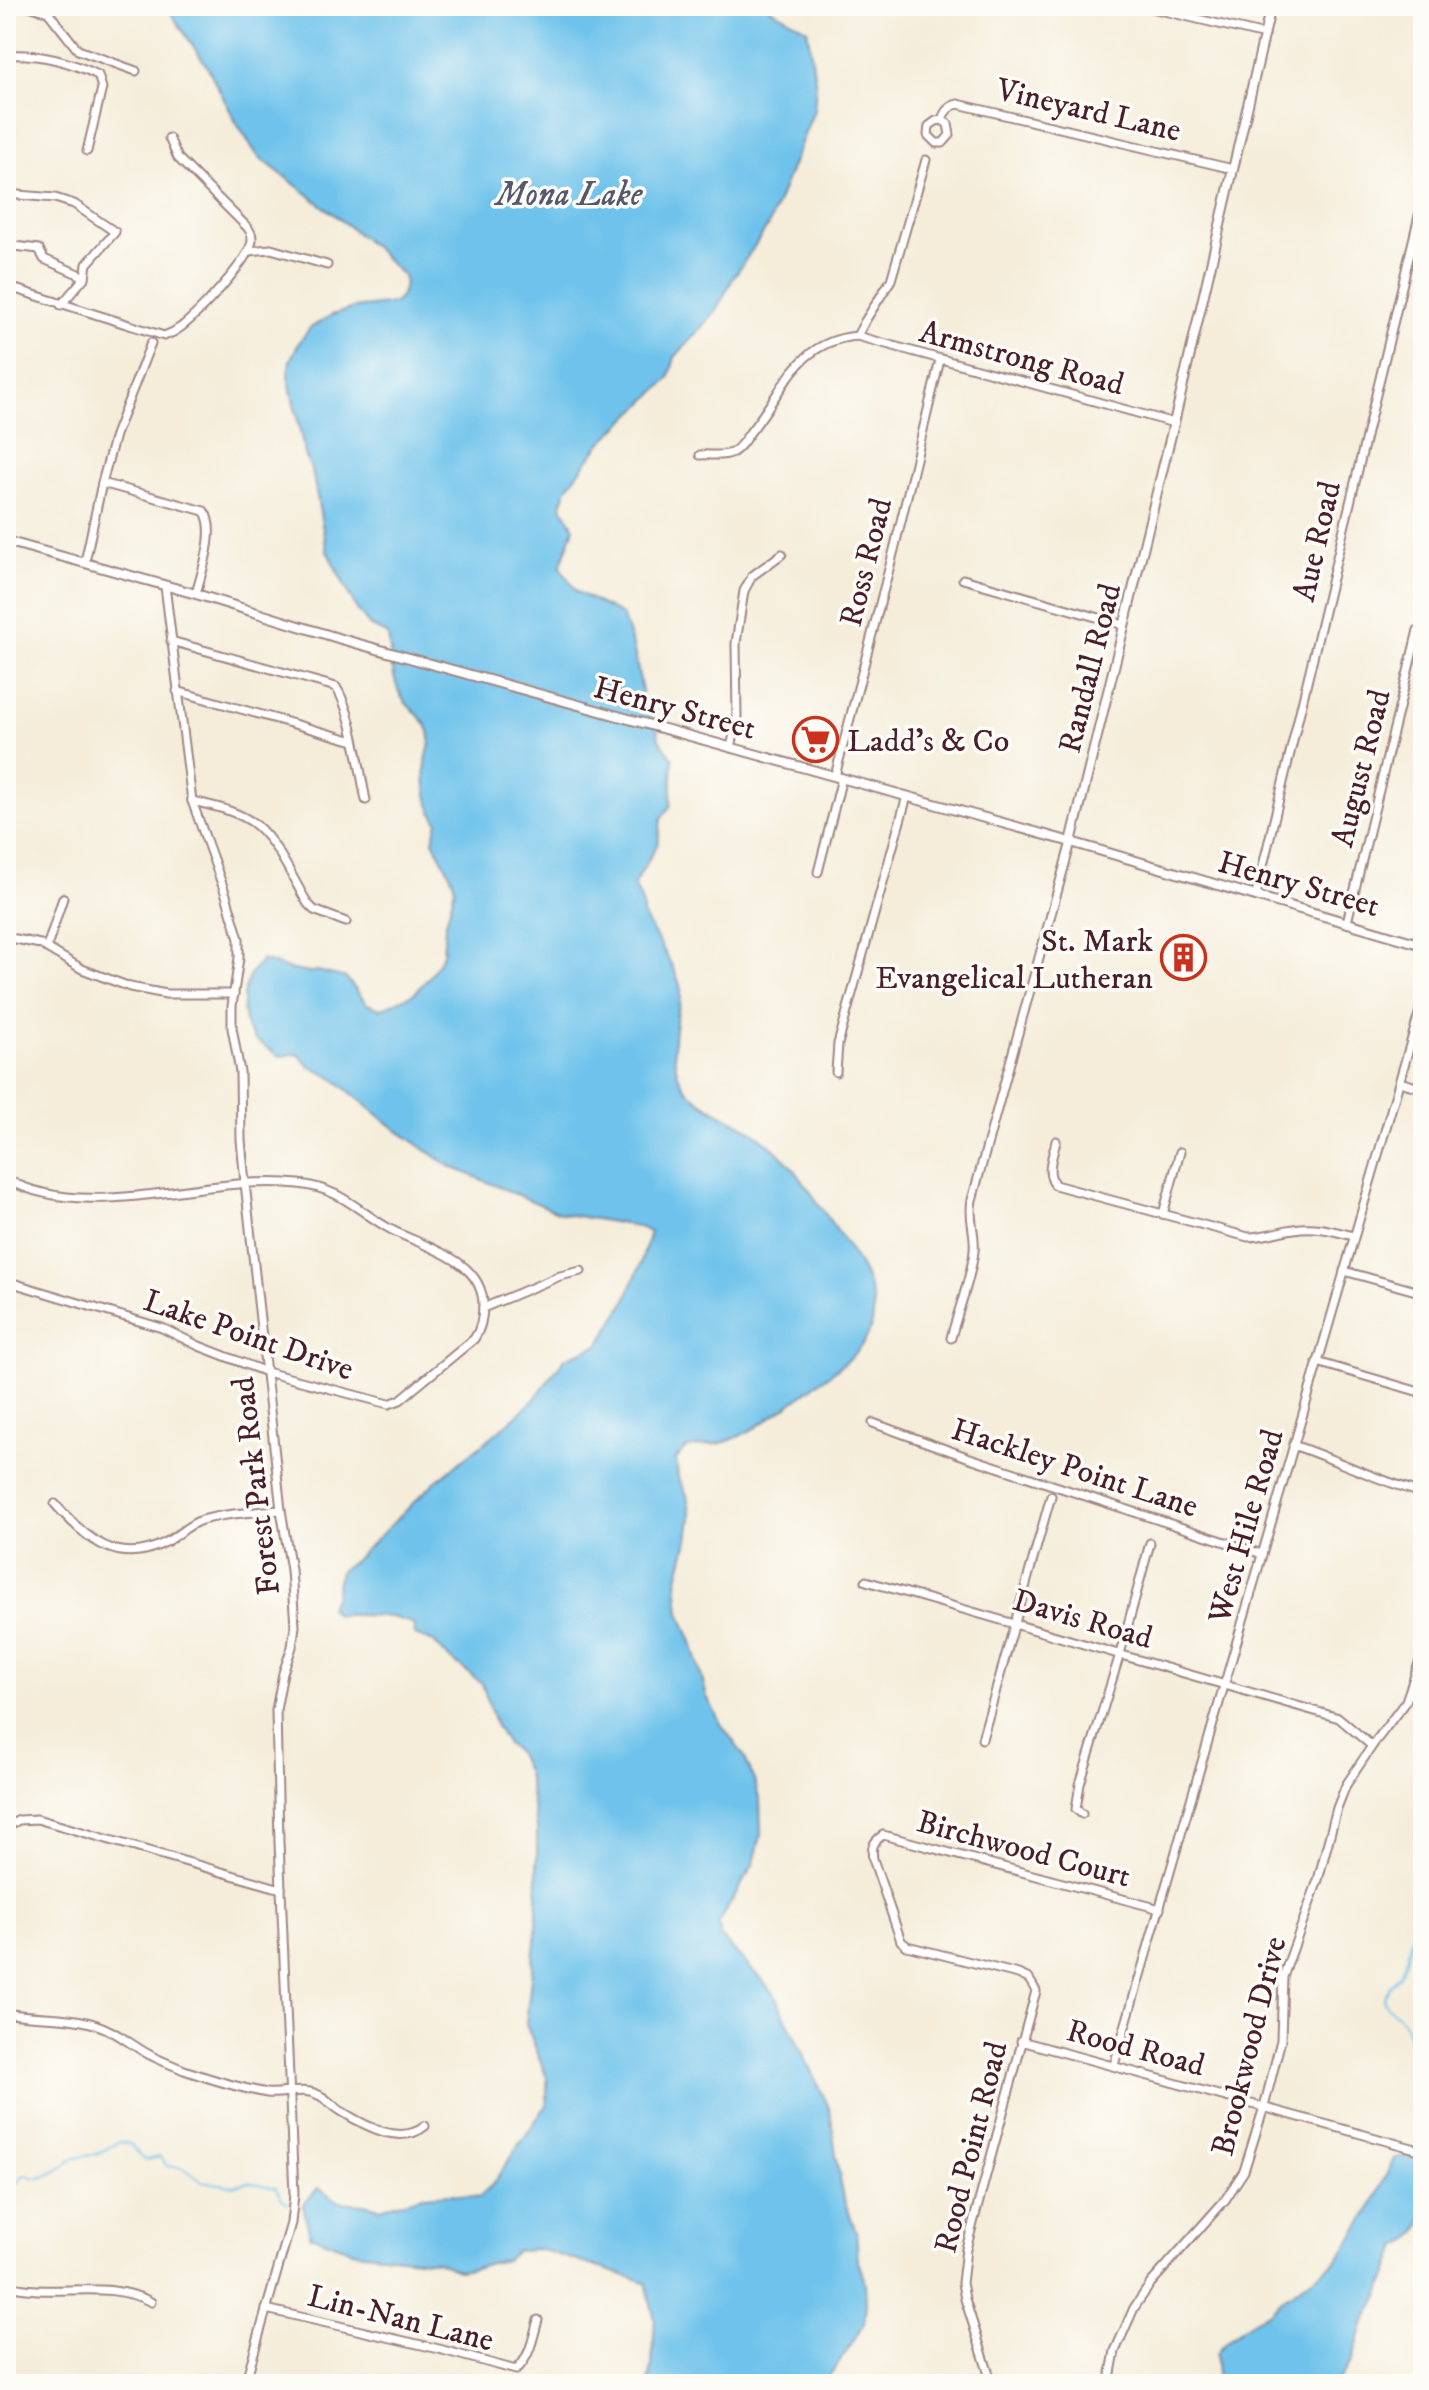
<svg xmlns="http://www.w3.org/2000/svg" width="1429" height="2390" viewBox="0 0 1429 2390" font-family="'IM FELL DW Pica',serif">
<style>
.water{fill:#6ec2eb;stroke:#5c708b;stroke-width:2}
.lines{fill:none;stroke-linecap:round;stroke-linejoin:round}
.stream{stroke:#6ec2eb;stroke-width:2}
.minor-casing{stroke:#a08682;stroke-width:11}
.tertiary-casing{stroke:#a08682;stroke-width:12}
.minor{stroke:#fff;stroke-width:7}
.tertiary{stroke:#fff;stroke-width:8}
.labels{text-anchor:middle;stroke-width:7;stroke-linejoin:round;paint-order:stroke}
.street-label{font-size:32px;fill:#4a1f2b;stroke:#fdfcf7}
.poi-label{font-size:32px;fill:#4a1f2b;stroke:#fdfcf7;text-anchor:start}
.water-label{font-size:34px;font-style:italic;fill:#57586e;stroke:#fdfcf7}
</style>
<rect width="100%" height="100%" fill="#fdfcf7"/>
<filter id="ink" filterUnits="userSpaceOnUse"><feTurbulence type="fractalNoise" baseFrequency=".0125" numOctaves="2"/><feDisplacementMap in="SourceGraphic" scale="16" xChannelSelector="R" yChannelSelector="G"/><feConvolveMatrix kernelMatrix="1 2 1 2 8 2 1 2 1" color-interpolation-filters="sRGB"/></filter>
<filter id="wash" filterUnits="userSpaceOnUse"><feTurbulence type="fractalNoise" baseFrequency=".006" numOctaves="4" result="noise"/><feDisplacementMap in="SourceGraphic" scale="32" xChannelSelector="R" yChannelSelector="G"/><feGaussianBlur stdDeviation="1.8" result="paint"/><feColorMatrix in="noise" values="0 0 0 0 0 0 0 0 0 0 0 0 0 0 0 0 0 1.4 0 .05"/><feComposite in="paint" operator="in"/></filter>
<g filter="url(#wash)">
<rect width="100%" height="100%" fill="#f5edda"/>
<g class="water">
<path d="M 166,6 L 772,6 L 771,9 L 807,29 L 816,86 L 814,110 L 769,224 L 732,280 L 716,311 L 675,357 L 669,379 L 601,443 L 567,488 L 561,505 L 574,528 L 560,567 L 577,592 L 622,615 L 633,646 L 642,690 L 641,702 L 657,727 L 659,739 L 673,758 L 671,805 L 661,819 L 658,843 L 634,885 L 643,905 L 643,915 C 652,932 680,974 681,991 C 682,1001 677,1011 676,1021 C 673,1037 672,1066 681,1081 C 697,1109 736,1117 760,1137 C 792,1162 804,1182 826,1215 C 846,1245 885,1290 870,1330 C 862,1351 842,1365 825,1378 C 797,1398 754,1434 722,1443 C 710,1446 697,1446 686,1448 L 676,1459 L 678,1477 L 687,1495 L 691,1517 L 688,1540 L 677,1582 L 680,1613 L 692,1642 L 707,1697 L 721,1724 L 744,1756 L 753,1777 L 760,1802 L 761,1835 L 754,1863 L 719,1923 L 720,1936 L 773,1992 L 830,2110 L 838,2170 L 845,2203 L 856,2231 L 858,2260 L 865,2283 L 866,2304 L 864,2323 L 852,2344 L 823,2384 L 649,2384 L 652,2365 L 655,2320 L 646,2282 L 539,2249 L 517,2250 L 506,2260 L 489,2263 L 479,2267 L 458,2270 L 436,2261 L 355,2252 L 310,2235 L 303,2205 L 318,2188 L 340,2202 L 364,2204 L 380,2208 L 423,2196 L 452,2194 L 479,2197 L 492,2185 L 547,2104 L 547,2078 L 526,2023 L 537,1923 L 537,1827 L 527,1773 L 518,1753 L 506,1743 L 495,1724 L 482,1683 L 448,1657 L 434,1642 L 415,1635 L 413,1624 C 389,1613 362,1615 336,1615 L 329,1607 L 335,1596 L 340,1571 L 356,1559 L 435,1482 L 500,1430 L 533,1401 L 565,1358 L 599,1345 L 624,1304 L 640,1266 L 650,1232 L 636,1226 L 560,1213 L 450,1166 L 398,1131 L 333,1078 L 309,1066 L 298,1054 L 279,1056 L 253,1038 L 246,1026 L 243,1009 L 243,996 L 249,976 L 262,960 L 288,969 L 308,973 L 317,971 L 346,978 L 367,1004 L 381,1009 L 415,993 L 431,975 L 443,954 L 445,927 L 455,888 L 453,880 L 433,841 L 438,822 C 426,804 424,782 426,762 C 427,754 431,744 430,737 C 429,722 414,712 405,702 C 392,685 391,656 388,635 L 370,626 L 356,608 L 327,551 L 313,475 L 305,454 L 288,376 L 290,361 L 298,344 L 310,328 L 332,315 L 354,308 L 394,303 L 401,297 L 405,284 L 403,276 L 376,249 L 336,216 L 258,156 L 237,124 L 207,66 Z"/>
<path d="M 1411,2156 L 1421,2159 L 1416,2176 L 1423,2181 C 1423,2213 1429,2233 1398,2247 L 1380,2294 L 1363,2325 L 1352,2361 L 1336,2384 L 1213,2384 L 1216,2378 L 1216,2354 L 1223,2345 L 1241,2329 L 1271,2311 L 1284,2298 L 1335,2262 L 1344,2251 L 1369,2211 L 1394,2159 Z"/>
</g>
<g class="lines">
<g class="stream">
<path d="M 1423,1870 C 1410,1884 1422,1897 1423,1913"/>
<path d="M 1423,1915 L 1414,1925 L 1407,1957 L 1399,1976 L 1391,1985 L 1383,1999 C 1386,2011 1399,2012 1404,2023 C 1411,2039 1414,2054 1423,2071"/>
<path d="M 1420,2141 L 1417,2130 L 1423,2121"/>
<path d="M 6,2195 L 24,2175 C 29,2175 33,2178 37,2178 C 45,2178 66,2167 71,2159 L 96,2154 L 120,2142 L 130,2144 L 145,2160 L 160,2157 L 167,2166 L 184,2168 L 201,2181 L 232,2186 L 248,2182 L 276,2188 L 282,2199 L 289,2203"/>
</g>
</g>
</g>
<g filter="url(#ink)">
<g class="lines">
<defs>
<g id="minor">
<path d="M 29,6 L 48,12 L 78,50 L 136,71"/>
<path d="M 1143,6 L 1265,35"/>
<path d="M 6,55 C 38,53 69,61 98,75 L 102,88 L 87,151"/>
<path d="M 942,120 L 948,124 L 950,135 L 943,143 L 936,143 L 928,135 L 929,126 L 936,121 L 942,120 C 944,112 949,106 958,104 L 1233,169"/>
<path d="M 6,194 L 55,198 L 74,204 L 115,232 L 87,264 L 85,277 L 61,305"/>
<path d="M 6,245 L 39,249 L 44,259 L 85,277"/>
<path d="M 248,251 L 271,249 L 327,265"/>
<path d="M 6,286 L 164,336 C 170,334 176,331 181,327 C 197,315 251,259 252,240 C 252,234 251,233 248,228 L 178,158 L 169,138"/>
<path d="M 857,336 L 1174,423"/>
<path d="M 700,455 C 709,454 722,457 731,453 C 739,450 746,438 751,431 C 785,389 797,341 857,336 L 865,321 L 891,280 L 926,160"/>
<path d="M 102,483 L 204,511 C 218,530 201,573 196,594"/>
<path d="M 85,562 L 102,483 L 115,435 L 151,343"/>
<path d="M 963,579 L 1124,625"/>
<path d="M 165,586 L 192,801 L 226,895 L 239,939 L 239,958 L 232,1006 L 232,1028 L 240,1072 L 241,1140 L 245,1183 L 281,1510 L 291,1570 L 295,1626 L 292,1647 L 283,1673 L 276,1710 L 279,1842 L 294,2194 L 291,2223 L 245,2384"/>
<path d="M 171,641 L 336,687 C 353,713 359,768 366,800"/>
<path d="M 177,691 L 354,741"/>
<path d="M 731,748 L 737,719 L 736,643 L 744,591 L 752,576 L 782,554"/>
<path d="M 835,776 L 894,550 L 940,360"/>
<path d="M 192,801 C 213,806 239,811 256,825 C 279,845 292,878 308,904 L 314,910 L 346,922"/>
<path d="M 818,872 L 842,778"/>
<path d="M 1256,895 L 1423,199"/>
<path d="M 1347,922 L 1418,630 L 1423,631"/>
<path d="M 6,937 L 40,944 L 82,969 L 130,987 L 166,994 L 234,994"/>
<path d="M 47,947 L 63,898"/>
<path d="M 836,1072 L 838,1044 L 907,796"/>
<path d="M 1400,1082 L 1423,1089"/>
<path d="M 1056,1141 C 1053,1156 1045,1172 1055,1185 L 1248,1237 C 1265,1237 1278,1231 1294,1229 C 1315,1225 1334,1231 1353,1236"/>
<path d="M 6,1179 C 90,1225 208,1173 299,1184 C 342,1189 356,1210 390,1229 C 423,1247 483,1259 483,1305 C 483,1317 481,1329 474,1339 L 400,1400 L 389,1404 L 266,1372 L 199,1346 L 162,1328 L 6,1281"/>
<path d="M 1163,1214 L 1180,1152"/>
<path d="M 1344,1271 L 1423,1293"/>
<path d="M 483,1308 L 560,1276 L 581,1271"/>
<path d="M 951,1338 C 958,1310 971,1280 974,1251 C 976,1233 968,1218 972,1200 L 1071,842"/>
<path d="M 1317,1362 L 1423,1393"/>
<path d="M 873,1423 L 967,1457 L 1262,1554"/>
<path d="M 1293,1445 C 1337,1460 1378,1481 1423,1493"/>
<path d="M 55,1504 C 85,1538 118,1568 166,1542 C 178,1536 188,1524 202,1520 C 228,1513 255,1512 281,1510"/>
<path d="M 866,1581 L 1332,1716 L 1339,1718 L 1372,1746"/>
<path d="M 982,1739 L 1051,1496"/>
<path d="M 1082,1814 L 1076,1809 L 1080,1784 L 1120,1654 L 1150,1543"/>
<path d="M 6,1827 L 19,1820 L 37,1819 L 281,1889"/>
<path d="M 6,2013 C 36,2019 67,2015 97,2025 C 117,2031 132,2046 150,2055 C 161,2061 173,2065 184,2070 C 210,2079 240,2088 267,2093 C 281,2095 296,2089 310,2092 C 323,2094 331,2105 341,2111 C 365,2126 401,2146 425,2126"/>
<path d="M 1021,2041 L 1423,2151"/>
<path d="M 1114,2065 L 1423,1000"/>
<path d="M 6,2285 C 53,2299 107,2278 151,2302"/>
<path d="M 266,2309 L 439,2349 L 516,2370 C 530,2358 533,2337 538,2320"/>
<path d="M 992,2384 L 965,2299 L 962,2283 L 966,2249 L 1036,1991 L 1029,1979 L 1018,1974 L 907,1946 L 901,1941 L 873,1859 C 871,1847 873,1842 883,1835 L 1160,1909"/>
<path d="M 1109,2384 L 1115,2351 L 1134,2308 L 1151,2283 L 1225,2200 L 1244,2171 L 1264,2107 L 1281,2040 L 1283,1977 L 1318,1880 L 1337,1808 L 1346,1785 L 1372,1746 L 1406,1701 L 1421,1657"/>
</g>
<g id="tertiary">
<path d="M 6,541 L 196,594 L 341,639 L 1071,842 L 1423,945"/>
<path d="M 1071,842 L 1174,423 L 1271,6"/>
</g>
</defs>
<use href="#minor" class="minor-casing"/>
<use href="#tertiary" class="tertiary-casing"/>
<use href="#minor" class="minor"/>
<use href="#tertiary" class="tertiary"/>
</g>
</g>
<defs>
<symbol id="supermarket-ring" viewBox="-11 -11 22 22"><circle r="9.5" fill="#fdfcf7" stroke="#c8321e" stroke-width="1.5"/><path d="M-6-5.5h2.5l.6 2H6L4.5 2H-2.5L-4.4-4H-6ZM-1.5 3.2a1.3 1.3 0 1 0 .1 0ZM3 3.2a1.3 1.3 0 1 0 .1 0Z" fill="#c8321e"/></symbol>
<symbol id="building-ring" viewBox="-11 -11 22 22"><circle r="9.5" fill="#fdfcf7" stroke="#c8321e" stroke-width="1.5"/><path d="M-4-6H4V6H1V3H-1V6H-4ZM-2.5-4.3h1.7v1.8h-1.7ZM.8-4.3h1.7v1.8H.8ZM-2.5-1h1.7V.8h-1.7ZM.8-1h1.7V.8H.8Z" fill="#c8321e"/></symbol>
</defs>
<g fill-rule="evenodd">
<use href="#supermarket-ring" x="790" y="714" width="51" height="51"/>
<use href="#building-ring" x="1158" y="932" width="51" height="51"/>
</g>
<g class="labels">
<g class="street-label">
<text transform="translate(1089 109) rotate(13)" y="11">Vineyard Lane</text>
<text transform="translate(1022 357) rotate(15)" y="11">Armstrong Road</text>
<text transform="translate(1316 541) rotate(-77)" y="11">Aue Road</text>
<text transform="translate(865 562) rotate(-76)" y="11">Ross Road</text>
<text transform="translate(1089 668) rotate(-76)" y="11">Randall Road</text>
<text transform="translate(675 707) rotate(15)" y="11">Henry Street</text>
<text transform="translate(1360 768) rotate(-76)" y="11">August Road</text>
<text transform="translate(1299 883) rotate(16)" y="11">Henry Street</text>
<text transform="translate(249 1334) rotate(19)" y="11">Lake Point Drive</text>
<text transform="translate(1075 1467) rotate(18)" y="11">Hackley Point Lane</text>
<text transform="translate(255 1486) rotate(-97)" y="11">Forest Park Road</text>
<text transform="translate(1245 1526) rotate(-74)" y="11">West Hile Road</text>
<text transform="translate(1083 1618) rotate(16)" y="11">Davis Road</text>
<text transform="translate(1024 1848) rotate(15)" y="11">Birchwood Court</text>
<text transform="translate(1248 2046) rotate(-76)" y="11">Brookwood Drive</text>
<text transform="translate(1136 2047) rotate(15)" y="11">Rood Road</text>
<text transform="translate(970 2147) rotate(-76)" y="11">Rood Point Road</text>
<text transform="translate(401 2317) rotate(14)" y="11">Lin-Nan Lane</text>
</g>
<g class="poi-label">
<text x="847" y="751">Ladd's &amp; Co</text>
<text x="1153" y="951" text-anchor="end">St. Mark<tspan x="1153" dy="37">Evangelical Lutheran</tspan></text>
</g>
<g class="water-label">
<text x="569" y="205">Mona Lake</text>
</g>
</g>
<rect width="1429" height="2390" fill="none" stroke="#fdfcf7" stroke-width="32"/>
</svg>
